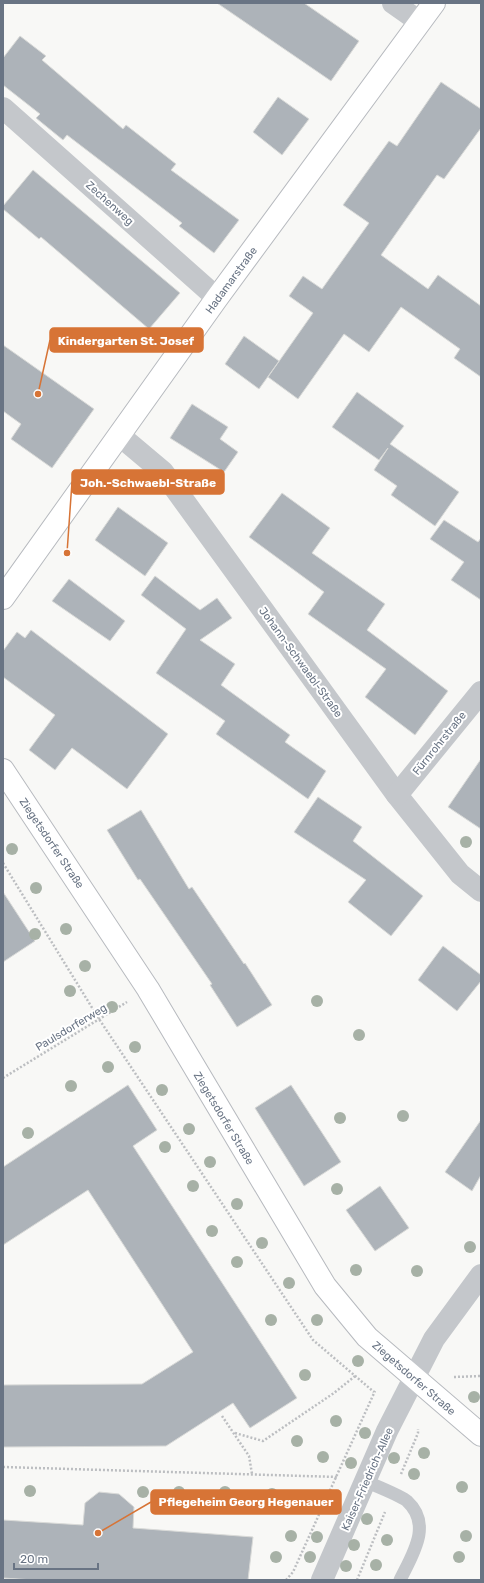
<svg xmlns="http://www.w3.org/2000/svg" width="484" height="1583" viewBox="0 0 484 1583" font-family="Rubik,sans-serif">
<style>
.building{fill:#adb3b9;stroke:#d9dad8}
.lines{fill:none;stroke-linecap:round;stroke-linejoin:round}
.secondary-casing{stroke:#b7babf;stroke-width:24}
.path{stroke:#bcbec1;stroke-width:2.5;stroke-dasharray:2 2;stroke-linecap:butt}
.lane{stroke:#c4c7cb;stroke-width:13}
.street{stroke:#c4c7cb;stroke-width:22}
.secondary{stroke:#fff;stroke-width:22}
.tree{fill:#a7b1a6}
.labels{text-anchor:middle;stroke-width:4;stroke-linejoin:round;paint-order:stroke}
.street-label{font-size:11px;fill:#697484;stroke:#fff}
.leader{fill:none;stroke:#d77436;stroke-width:1.5}
.callout-dot{fill:#d77436;stroke:#fff;stroke-width:1.5}
.callout{fill:#d77436;stroke:#d77436;stroke-width:1.5}
.callout-label{font-size:12px;text-anchor:middle;font-weight:bold;fill:#fff}
</style>
<rect width="100%" height="100%" fill="#f8f8f6"/>
<g class="building">
<path d="M 217,3 L 304,3 L 359,41 L 331,81 Z"/>
<path d="M 20,36 L 46,56 L 42,60 L 123,129 L 126,125 L 176,164 L 171,170 L 239,220 L 214,253 L 179,226 L 182,223 L 67,135 L 63,140 L 36,118 L 40,114 L 3,85 L 3,58 Z"/>
<path d="M 441,82 L 481,109 L 481,128 L 444,179 L 437,175 L 381,255 L 428,289 L 438,275 L 481,306 L 481,377 L 454,358 L 460,349 L 401,307 L 369,352 L 344,334 L 298,399 L 268,377 L 313,313 L 289,296 L 303,276 L 322,289 L 369,223 L 343,205 L 389,141 L 397,146 Z"/>
<path d="M 278,97 L 309,119 L 282,155 L 253,132 Z"/>
<path d="M 33,170 L 180,293 L 149,329 L 41,237 L 39,239 L 3,209 L 3,206 Z"/>
<path d="M 244,336 L 279,361 L 259,389 L 225,364 Z"/>
<path d="M 3,345 L 94,409 L 52,468 L 11,439 L 21,424 L 3,411 Z"/>
<path d="M 357,392 L 404,426 L 390,444 L 459,492 L 435,526 L 391,495 L 397,486 L 374,470 L 388,448 L 379,460 L 332,427 Z"/>
<path d="M 192,404 L 228,427 L 220,439 L 238,452 L 224,472 L 170,438 Z"/>
<path d="M 282,493 L 330,528 L 312,553 L 385,604 L 367,630 L 448,691 L 415,735 L 365,697 L 386,669 L 308,614 L 324,592 L 249,537 Z"/>
<path d="M 118,507 L 168,543 L 145,576 L 95,540 Z"/>
<path d="M 444,520 L 478,542 L 481,538 L 481,600 L 451,580 L 464,562 L 430,539 Z"/>
<path d="M 155,576 L 200,610 L 217,598 L 232,618 L 200,640 L 235,664 L 221,685 L 290,735 L 285,742 L 326,771 L 308,799 L 216,734 L 225,721 L 156,673 L 186,629 L 141,595 Z"/>
<path d="M 69,579 L 125,621 L 110,641 L 52,601 Z"/>
<path d="M 31,630 L 168,734 L 127,789 L 72,748 L 55,770 L 29,750 L 55,715 L 3,677 L 3,651 L 17,632 L 25,638 Z"/>
<path d="M 481,759 L 481,829 L 448,807 Z"/>
<path d="M 318,797 L 362,827 L 353,841 L 423,896 L 391,936 L 348,902 L 366,880 L 294,832 Z"/>
<path d="M 141,810 L 189,889 L 192,887 L 244,964 L 245,963 L 272,1005 L 237,1027 L 210,985 L 212,984 L 140,879 L 138,880 L 107,830 Z"/>
<path d="M 3,892 L 35,941 L 3,962 Z"/>
<path d="M 443,946 L 481,975 L 481,981 L 457,1011 L 418,980 Z"/>
<path d="M 128,1085 L 157,1130 L 133,1146 L 297,1398 L 250,1428 L 233,1403 L 166,1446 L 3,1447 L 3,1385 L 142,1384 L 193,1352 L 88,1190 L 3,1245 L 3,1167 Z"/>
<path d="M 291,1085 L 341,1162 L 304,1186 L 255,1108 Z"/>
<path d="M 481,1120 L 481,1175 L 472,1191 L 445,1172 Z"/>
<path d="M 380,1186 L 409,1228 L 375,1251 L 346,1210 Z"/>
<path d="M 99,1492 L 119,1494 L 134,1507 L 133,1528 L 253,1537 L 248,1580 L 34,1580 L 3,1578 L 3,1520 L 83,1525 L 85,1503 Z"/>
</g>
<g class="lines">
<defs>
<g id="secondary">
<path d="M 3,598 L 217,298 L 434,3"/>
<path d="M 3,770 L 148,989 L 325,1286 L 367,1337 L 481,1435"/>
</g>
</defs>
<use href="#secondary" class="secondary-casing"/>
<g class="path">
<path d="M 3,863 L 99,1019 L 313,1340 L 374,1392"/>
<path d="M 3,1078 L 127,1002"/>
<path d="M 454,1377 L 481,1376"/>
<path d="M 222,1416 L 249,1456 L 252,1474"/>
<path d="M 235,1433 L 263,1441 L 334,1393 L 355,1376"/>
<path d="M 3,1467 L 338,1477"/>
<path d="M 401,1474 L 418,1433 L 418,1429"/>
<path d="M 286,1580 L 293,1572 L 375,1391"/>
<path d="M 357,1580 L 385,1512"/>
</g>
<path class="lane" d="M 365,1481 C 374,1485 402,1496 407,1501 C 433,1525 412,1555 400,1580"/>
<g class="street">
<path d="M 393,3 L 420,22"/>
<path d="M 3,108 L 217,298"/>
<path d="M 119,435 L 163,472 L 397,795 L 460,874 L 481,891"/>
<path d="M 397,795 L 481,692"/>
<path d="M 322,1580 L 387,1431 L 434,1339 L 481,1275"/>
</g>
<use href="#secondary" class="secondary"/>
</g>
<g class="tree">
<circle cx="466" cy="842" r="6"/>
<circle cx="12" cy="849" r="6"/>
<circle cx="36" cy="888" r="6"/>
<circle cx="66" cy="929" r="6"/>
<circle cx="35" cy="934" r="6"/>
<circle cx="85" cy="966" r="6"/>
<circle cx="70" cy="991" r="6"/>
<circle cx="317" cy="1001" r="6"/>
<circle cx="112" cy="1007" r="6"/>
<circle cx="359" cy="1035" r="6"/>
<circle cx="135" cy="1047" r="6"/>
<circle cx="108" cy="1067" r="6"/>
<circle cx="71" cy="1086" r="6"/>
<circle cx="162" cy="1090" r="6"/>
<circle cx="403" cy="1116" r="6"/>
<circle cx="340" cy="1118" r="6"/>
<circle cx="189" cy="1129" r="6"/>
<circle cx="28" cy="1133" r="6"/>
<circle cx="165" cy="1147" r="6"/>
<circle cx="210" cy="1162" r="6"/>
<circle cx="193" cy="1186" r="6"/>
<circle cx="337" cy="1189" r="6"/>
<circle cx="237" cy="1204" r="6"/>
<circle cx="212" cy="1231" r="6"/>
<circle cx="262" cy="1243" r="6"/>
<circle cx="470" cy="1247" r="6"/>
<circle cx="237" cy="1262" r="6"/>
<circle cx="356" cy="1270" r="6"/>
<circle cx="417" cy="1271" r="6"/>
<circle cx="289" cy="1283" r="6"/>
<circle cx="271" cy="1320" r="6"/>
<circle cx="317" cy="1320" r="6"/>
<circle cx="358" cy="1361" r="6"/>
<circle cx="305" cy="1375" r="6"/>
<circle cx="474" cy="1397" r="6"/>
<circle cx="336" cy="1421" r="6"/>
<circle cx="365" cy="1433" r="6"/>
<circle cx="297" cy="1441" r="6"/>
<circle cx="424" cy="1453" r="6"/>
<circle cx="323" cy="1457" r="6"/>
<circle cx="394" cy="1458" r="6"/>
<circle cx="351" cy="1463" r="6"/>
<circle cx="414" cy="1474" r="6"/>
<circle cx="462" cy="1487" r="6"/>
<circle cx="30" cy="1491" r="6"/>
<circle cx="143" cy="1492" r="6"/>
<circle cx="179" cy="1492" r="6"/>
<circle cx="225" cy="1492" r="6"/>
<circle cx="272" cy="1494" r="6"/>
<circle cx="300" cy="1508" r="6"/>
<circle cx="331" cy="1508" r="6"/>
<circle cx="367" cy="1519" r="6"/>
<circle cx="291" cy="1536" r="6"/>
<circle cx="466" cy="1536" r="6"/>
<circle cx="317" cy="1537" r="6"/>
<circle cx="387" cy="1540" r="6"/>
<circle cx="354" cy="1545" r="6"/>
<circle cx="276" cy="1557" r="6"/>
<circle cx="310" cy="1557" r="6"/>
<circle cx="459" cy="1557" r="6"/>
<circle cx="376" cy="1565" r="6"/>
<circle cx="346" cy="1566" r="6"/>
</g>
<g class="labels">
<g class="street-label">
<text transform="translate(110 203) rotate(42)" y="4">Zechenweg</text>
<text transform="translate(231 280) rotate(-54)" y="4">Hadamarstraße</text>
<text transform="translate(301 662) rotate(54)" y="4">Johann-Schwaebl-Straße</text>
<text transform="translate(439 743) rotate(-51)" y="4">Fürnrohrstraße</text>
<text transform="translate(52 843) rotate(56)" y="4">Ziegetsdorfer Straße</text>
<text transform="translate(71 1027) rotate(-31)" y="4">Paulsdorferweg</text>
<text transform="translate(224 1118) rotate(59)" y="4">Ziegetsdorfer Straße</text>
<text transform="translate(414 1378) rotate(41)" y="4">Ziegetsdorfer Straße</text>
<text transform="translate(367 1479) rotate(-66)" y="4">Kaiser-Friedrich-Allee</text>
</g>
</g>
<path class="leader" d="M38 394L50 340M67 553L72 482M98 1533L151 1502"/>
<g class="callout-dot">
<circle cx="38" cy="394" r="4"/>
<circle cx="67" cy="553" r="4"/>
<circle cx="98" cy="1533" r="4"/>
</g>
<g class="callout">
<rect x="50" y="328" width="153" height="24" rx="4"/>
<rect x="72" y="470" width="152" height="24" rx="4"/>
<rect x="151" y="1490" width="190" height="24" rx="4"/>
</g>
<g class="callout-label">
<text x="126" y="345">Kindergarten St. Josef</text>
<text x="148" y="487">Joh.-Schwaebl-Straße</text>
<text x="246" y="1506">Pflegeheim Georg Hegenauer</text>
</g>
<rect width="484" height="1583" fill="none" stroke="#697484" stroke-width="8"/>
<path d="M14 1563v6h84v-6" fill="none" stroke="#697484" stroke-width="2"/>
<text x="20" y="1563" font-size="12" fill="#697484" stroke="#ffffff" stroke-width="3" paint-order="stroke">20 m</text>
</svg>
